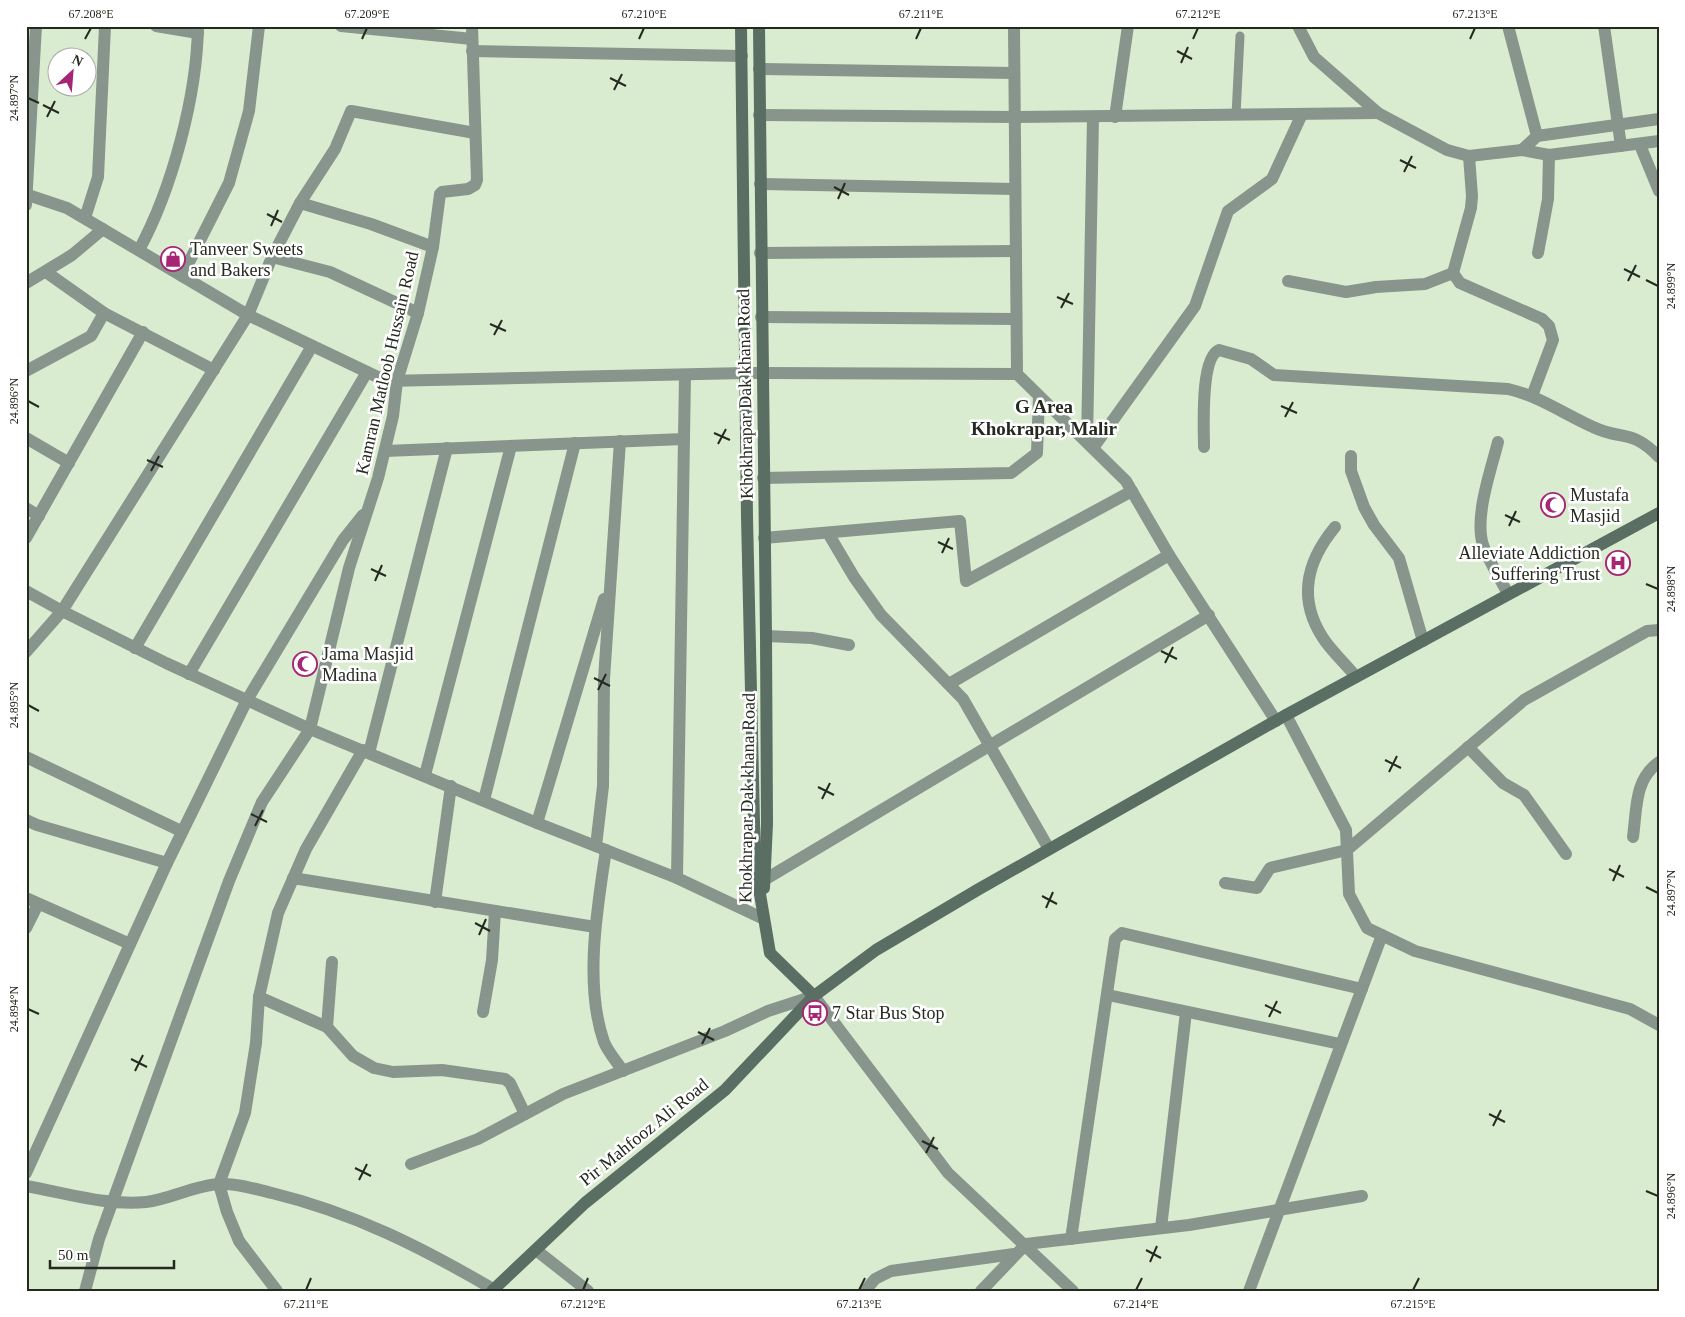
<svg xmlns="http://www.w3.org/2000/svg" width="1685" height="1317" viewBox="0 0 1685 1317" font-family="Georgia,serif">
<style>
.lines{fill:none;stroke-linecap:round;stroke-linejoin:round}
.lane{stroke:#87958d;stroke-width:9}
.street{stroke:#87958d;stroke-width:12}
.secondary{stroke:#5a6e64;stroke-width:12}
.ticks{fill:none;stroke:#242a20;stroke-width:2}
.labels{text-anchor:middle;stroke-width:5;stroke-linejoin:round;paint-order:stroke}
.poi-label{font-size:18px;fill:#242a20;stroke:#fff;text-anchor:start}
.street-label{font-size:18px;fill:#242a20;stroke:#fff}
.neighbourhood-label{font-size:19px;font-weight:bold;fill:#242a20;stroke:#fff}
.neatline{fill:none;stroke:#242a20;stroke-width:2}
.ticks-label{font-size:12px;text-anchor:middle;fill:#242a20}
</style>
<rect width="100%" height="100%" fill="#daecd0"/>
<g class="lines">
<path class="lane" d="M 1236,115 L 1240,36"/>
<g class="street">
<path d="M 156,26 L 198,33"/>
<path d="M 341,26 L 472,39"/>
<path d="M 1014,26 L 1017,374 L 1126,481 L 1169,555 L 1276,721"/>
<path d="M 1298,26 L 1314,57 L 1378,113 L 1447,150 L 1469,156 L 1522,150 L 1549,155 L 1659,141"/>
<path d="M 1508,26 L 1537,136"/>
<path d="M 1604,26 L 1621,146"/>
<path d="M 472,51 L 742,56"/>
<path d="M 759,69 L 1014,73"/>
<path d="M 759,115 L 1014,117 L 1378,113"/>
<path d="M 1115,117 L 1128,26"/>
<path d="M 1640,145 L 1659,191"/>
<path d="M 1522,150 L 1537,136 L 1659,119"/>
<path d="M 1469,156 L 1472,196 L 1471,208 L 1453,273 L 1460,283 L 1542,319 L 1549,326 L 1553,340 L 1532,396"/>
<path d="M 760,184 L 1015,189"/>
<path d="M 28,195 L 67,208 L 248,315 L 386,381 L 745,373 L 1017,374"/>
<path d="M 300,203 L 371,224 L 433,247"/>
<path d="M 26,205 L 36,26"/>
<path d="M 85,218 L 98,177 L 105,26"/>
<path d="M 139,250 C 172,189 197,96 198,26"/>
<path d="M 760,253 L 1016,251"/>
<path d="M 1538,253 L 1548,199 L 1549,155"/>
<path d="M 272,257 L 330,272 L 418,313"/>
<path d="M 46,272 L 104,313 L 214,370"/>
<path d="M 182,276 L 229,183 L 249,111 L 259,26"/>
<path d="M 1288,281 L 1346,292 L 1376,287 L 1425,284 L 1453,273"/>
<path d="M 26,283 L 72,255 L 103,229"/>
<path d="M 761,317 L 1016,319"/>
<path d="M 26,371 L 91,336 L 104,313"/>
<path d="M 26,438 L 69,463"/>
<path d="M 1087,442 L 1093,117"/>
<path d="M 1498,442 C 1491,470 1474,517 1483,545 C 1489,562 1500,578 1508,594"/>
<path d="M 1204,447 C 1204,429 1200,358 1219,350 L 1251,359 L 1274,375 L 1508,389 C 1539,396 1564,414 1593,427 C 1622,441 1631,428 1659,457"/>
<path d="M 1093,448 L 1195,306 L 1228,211 L 1272,179 L 1302,114"/>
<path d="M 385,451 L 684,439"/>
<path d="M 1351,456 L 1351,471 L 1364,507 L 1374,525 L 1399,558 L 1423,641"/>
<path d="M 763,478 L 1011,473 L 1037,453 L 1039,396"/>
<path d="M 26,508 L 39,516"/>
<path d="M 1335,527 C 1307,561 1297,598 1323,638 C 1332,652 1346,664 1356,677"/>
<path d="M 828,533 L 854,577 L 881,615 L 963,699 L 1049,849"/>
<path d="M 26,538 L 143,332"/>
<path d="M 764,538 L 960,521 L 966,581 L 1132,491"/>
<path d="M 26,591 L 62,611 L 166,663 L 310,729 L 537,823 L 677,878 L 762,918"/>
<path d="M 766,636 L 812,638 L 849,645"/>
<path d="M 135,648 L 312,346"/>
<path d="M 26,652 L 62,611 L 248,315 L 272,257 L 300,203 L 335,149 L 351,111 L 475,133"/>
<path d="M 189,674 L 367,372"/>
<path d="M 949,684 L 1169,555"/>
<path d="M 1286,715 L 1346,830 L 1349,894 L 1367,928 L 1415,951 L 1630,1009 L 1659,1025"/>
<path d="M 1468,747 L 1503,783 L 1524,795 L 1566,854"/>
<path d="M 369,753 L 447,448"/>
<path d="M 26,757 L 181,831"/>
<path d="M 425,775 L 511,446"/>
<path d="M 484,800 L 575,443"/>
<path d="M 26,820 L 37,825 L 167,863"/>
<path d="M 537,823 L 604,599"/>
<path d="M 1633,837 C 1637,808 1634,780 1659,762"/>
<path d="M 596,846 L 603,786 L 604,679 L 620,441"/>
<path d="M 606,850 C 597,909 584,985 604,1042 C 608,1052 617,1062 623,1071"/>
<path d="M 293,878 L 595,927"/>
<path d="M 677,878 L 685,375"/>
<path d="M 764,880 L 1209,615"/>
<path d="M 1225,883 L 1257,888 L 1270,868 L 1347,850 L 1524,700 L 1647,631 L 1659,630"/>
<path d="M 26,898 L 130,944"/>
<path d="M 435,902 L 451,786"/>
<path d="M 26,928 L 38,904"/>
<path d="M 1108,995 L 1340,1044"/>
<path d="M 259,997 L 327,1027 L 353,1056 L 374,1068 L 393,1072 L 442,1070 L 505,1079 L 510,1083 L 525,1114"/>
<path d="M 483,1012 L 492,960 L 495,911"/>
<path d="M 327,1027 L 332,962"/>
<path d="M 411,1164 L 478,1139 L 563,1094 L 725,1031 L 768,1011 L 814,996 L 948,1173 L 1073,1291"/>
<path d="M 26,1173 L 167,863 L 247,700 L 343,540 L 363,515"/>
<path d="M 26,1186 C 65,1193 107,1206 146,1202 C 171,1199 195,1185 220,1184 C 237,1183 255,1189 272,1193 C 354,1213 421,1247 493,1289"/>
<path d="M 1161,1228 L 1186,1012"/>
<path d="M 1071,1239 L 1115,939 L 1122,933 L 1362,989"/>
<path d="M 536,1250 L 588,1291"/>
<path d="M 85,1291 L 99,1239 L 229,881 L 262,802 L 310,729 L 349,568 L 378,478 L 393,416 L 397,381 L 418,313 L 433,247 L 440,194 L 442,192 L 468,189 L 475,185 L 477,180 L 472,26"/>
<path d="M 277,1291 L 239,1241 L 227,1212 L 219,1184 L 245,1113 L 256,1043 L 259,997 L 278,913 L 306,849 L 363,750"/>
<path d="M 865,1291 L 875,1279 L 891,1271 L 1014,1254"/>
<path d="M 981,1291 L 1026,1244 L 1189,1225 L 1362,1196"/>
<path d="M 1249,1291 L 1382,935"/>
</g>
<g class="secondary">
<path d="M 741,26 L 747,517 L 755,865 L 770,953 L 814,996"/>
<path d="M 759,26 L 766,636 L 767,824 L 764,888"/>
<path d="M 492,1291 L 585,1203 L 725,1090 L 814,996 L 876,950 L 979,889 L 1286,715 L 1659,513"/>
</g>
</g>
<path class="ticks" d="M 85,39 L 91,28M 362,39 L 367,28M 639,39 L 644,28M 916,39 L 921,28M 1193,39 L 1198,28M 1470,39 L 1475,28M 1177,51 L 1192,59M 1181,63 L 1188,47M 610,78 L 626,86M 614,90 L 622,74M 28,98 L 39,103M 43,105 L 59,113M 47,117 L 55,101M 1400,160 L 1416,168M 1404,172 L 1412,156M 834,187 L 849,195M 838,199 L 845,183M 267,214 L 282,222M 271,226 L 278,210M 1624,269 L 1640,277M 1646,280 L 1658,286M 1628,281 L 1636,265M 1057,297 L 1073,304M 1061,308 L 1069,293M 490,324 L 506,331M 494,335 L 502,320M 28,401 L 39,407M 1281,406 L 1297,413M 1285,417 L 1293,402M 714,433 L 730,440M 718,444 L 726,429M 147,460 L 163,467M 151,471 L 159,456M 1505,515 L 1520,522M 1509,526 L 1516,511M 938,542 L 953,549M 942,553 L 949,538M 371,569 L 386,576M 375,581 L 382,565M 1646,584 L 1658,589M 1161,651 L 1177,659M 1165,663 L 1173,647M 594,678 L 610,686M 598,690 L 606,674M 28,705 L 39,711M 1385,760 L 1401,768M 1389,772 L 1397,756M 818,787 L 834,795M 822,799 L 830,783M 251,814 L 267,822M 255,826 L 263,810M 1609,869 L 1624,877M 1613,881 L 1620,865M 1646,887 L 1658,893M 1042,896 L 1057,904M 1046,908 L 1053,892M 475,923 L 490,931M 479,935 L 486,919M 1265,1005 L 1281,1013M 28,1009 L 39,1014M 1269,1017 L 1277,1001M 698,1032 L 714,1040M 702,1044 L 710,1028M 131,1059 L 147,1067M 135,1071 L 143,1055M 1489,1114 L 1505,1122M 1493,1126 L 1501,1110M 922,1141 L 938,1149M 926,1153 L 934,1137M 355,1168 L 371,1176M 359,1180 L 367,1164M 1646,1191 L 1658,1196M 1146,1250 L 1161,1258M 1150,1262 L 1157,1246M 306,1290 L 311,1278M 583,1290 L 588,1278M 859,1290 L 865,1278M 1136,1290 L 1142,1278M 1413,1290 L 1419,1278"/>
<defs>
<symbol id="shop-ring" viewBox="-11 -11 22 22"><circle r="9.5" fill="#fff" stroke="#a62675" stroke-width="1.5"/><path d="M-5-2.5h2.3a2.7 3.5 0 0 1 5.4 0H5L5.5 6h-11ZM-1.5-2.5h3a1.5 2.3 0 0 0-3 0Z" fill="#a62675"/></symbol>
<symbol id="mosque-ring" viewBox="-11 -11 22 22"><circle r="9.5" fill="#fff" stroke="#a62675" stroke-width="1.5"/><path d="M3.5-4.9A6 6 0 1 0 3.5 4.9A5 5 0 1 1 3.5-4.9Z" fill="#a62675"/></symbol>
<symbol id="hospital-ring" viewBox="-11 -11 22 22"><circle r="9.5" fill="#fff" stroke="#a62675" stroke-width="1.5"/><path d="M-5-5h3v3.5h4V-5h3V5h-3V1.5h-4V5h-3Z" fill="#a62675"/></symbol>
<symbol id="bus-ring" viewBox="-11 -11 22 22"><circle r="9.5" fill="#fff" stroke="#a62675" stroke-width="1.5"/><path d="M-5-6H5V4H4V6H2V4H-2V6H-4V4H-5ZM-3.5-4V0h7V-4ZM-3.5 1.2v1.5H-2V1.2ZM2 1.2v1.5H3.5V1.2Z" fill="#a62675"/></symbol>
</defs>
<g fill-rule="evenodd">
<use href="#shop-ring" x="159" y="245" width="28" height="28"/>
<use href="#mosque-ring" x="1539" y="491" width="28" height="28"/>
<use href="#hospital-ring" x="1604" y="549" width="28" height="28"/>
<use href="#mosque-ring" x="291" y="650" width="28" height="28"/>
<use href="#bus-ring" x="801" y="999" width="28" height="28"/>
</g>
<g class="labels">
<g class="poi-label">
<text x="190" y="255">Tanveer Sweets<tspan x="190" dy="21">and Bakers</tspan></text>
<text x="1570" y="501">Mustafa<tspan x="1570" dy="21">Masjid</tspan></text>
<text x="1600" y="559" text-anchor="end">Alleviate Addiction<tspan x="1600" dy="21">Suffering Trust</tspan></text>
<text x="322" y="660">Jama Masjid<tspan x="322" dy="21">Madina</tspan></text>
<text x="832" y="1019">7 Star Bus Stop</text>
</g>
<g class="street-label">
<text transform="translate(387 363) rotate(-77)" y="6">Kamran Matloob Hussain Road</text>
<text transform="translate(745 394) rotate(-91)" y="6">Khokhrapar Dak khana Road</text>
<text transform="translate(747 798) rotate(-89)" y="6">Khokhrapar Dak khana Road</text>
<text transform="translate(644 1132) rotate(-39)" y="6">Pir Mahfooz Ali Road</text>
</g>
<g class="neighbourhood-label">
<text x="1044" y="413">G Area<tspan x="1044" dy="22">Khokrapar, Malir</tspan></text>
</g>
</g>
<rect width="1685" height="1317" fill="none" stroke="#ffffff" stroke-width="55"/>
<g transform="translate(72 72) rotate(26)"><circle r="24" fill="#ffffff" stroke="#a7aaa6"/>
<path d="M0-4L9 19L0 12L-9 19Z" fill="#a62675"/>
<text y="-8" font-size="14" font-weight="bold" text-anchor="middle" fill="#242a20">N</text>
</g>
<path d="M50 1260v8h124v-8" fill="none" stroke="#242a20" stroke-width="2.5"/>
<text x="58" y="1260" font-size="15" fill="#242a20" stroke="#ffffff" stroke-width="4" paint-order="stroke">50 m</text>
<rect x="28" y="28" width="1630" height="1262" class="neatline"/>
<g class="ticks-label">
<text x="91" y="18">67.208°E</text>
<text x="367" y="18">67.209°E</text>
<text x="644" y="18">67.210°E</text>
<text x="921" y="18">67.211°E</text>
<text x="1198" y="18">67.212°E</text>
<text x="1475" y="18">67.213°E</text>
<text transform="translate(14 98) rotate(-90)" y="4">24.897°N</text>
<text transform="translate(1671 286) rotate(-90)" y="4">24.899°N</text>
<text transform="translate(14 401) rotate(-90)" y="4">24.896°N</text>
<text transform="translate(1671 589) rotate(-90)" y="4">24.898°N</text>
<text transform="translate(14 705) rotate(-90)" y="4">24.895°N</text>
<text transform="translate(1671 893) rotate(-90)" y="4">24.897°N</text>
<text transform="translate(14 1009) rotate(-90)" y="4">24.894°N</text>
<text transform="translate(1671 1196) rotate(-90)" y="4">24.896°N</text>
<text x="306" y="1308">67.211°E</text>
<text x="583" y="1308">67.212°E</text>
<text x="859" y="1308">67.213°E</text>
<text x="1136" y="1308">67.214°E</text>
<text x="1413" y="1308">67.215°E</text>
</g>
</svg>
